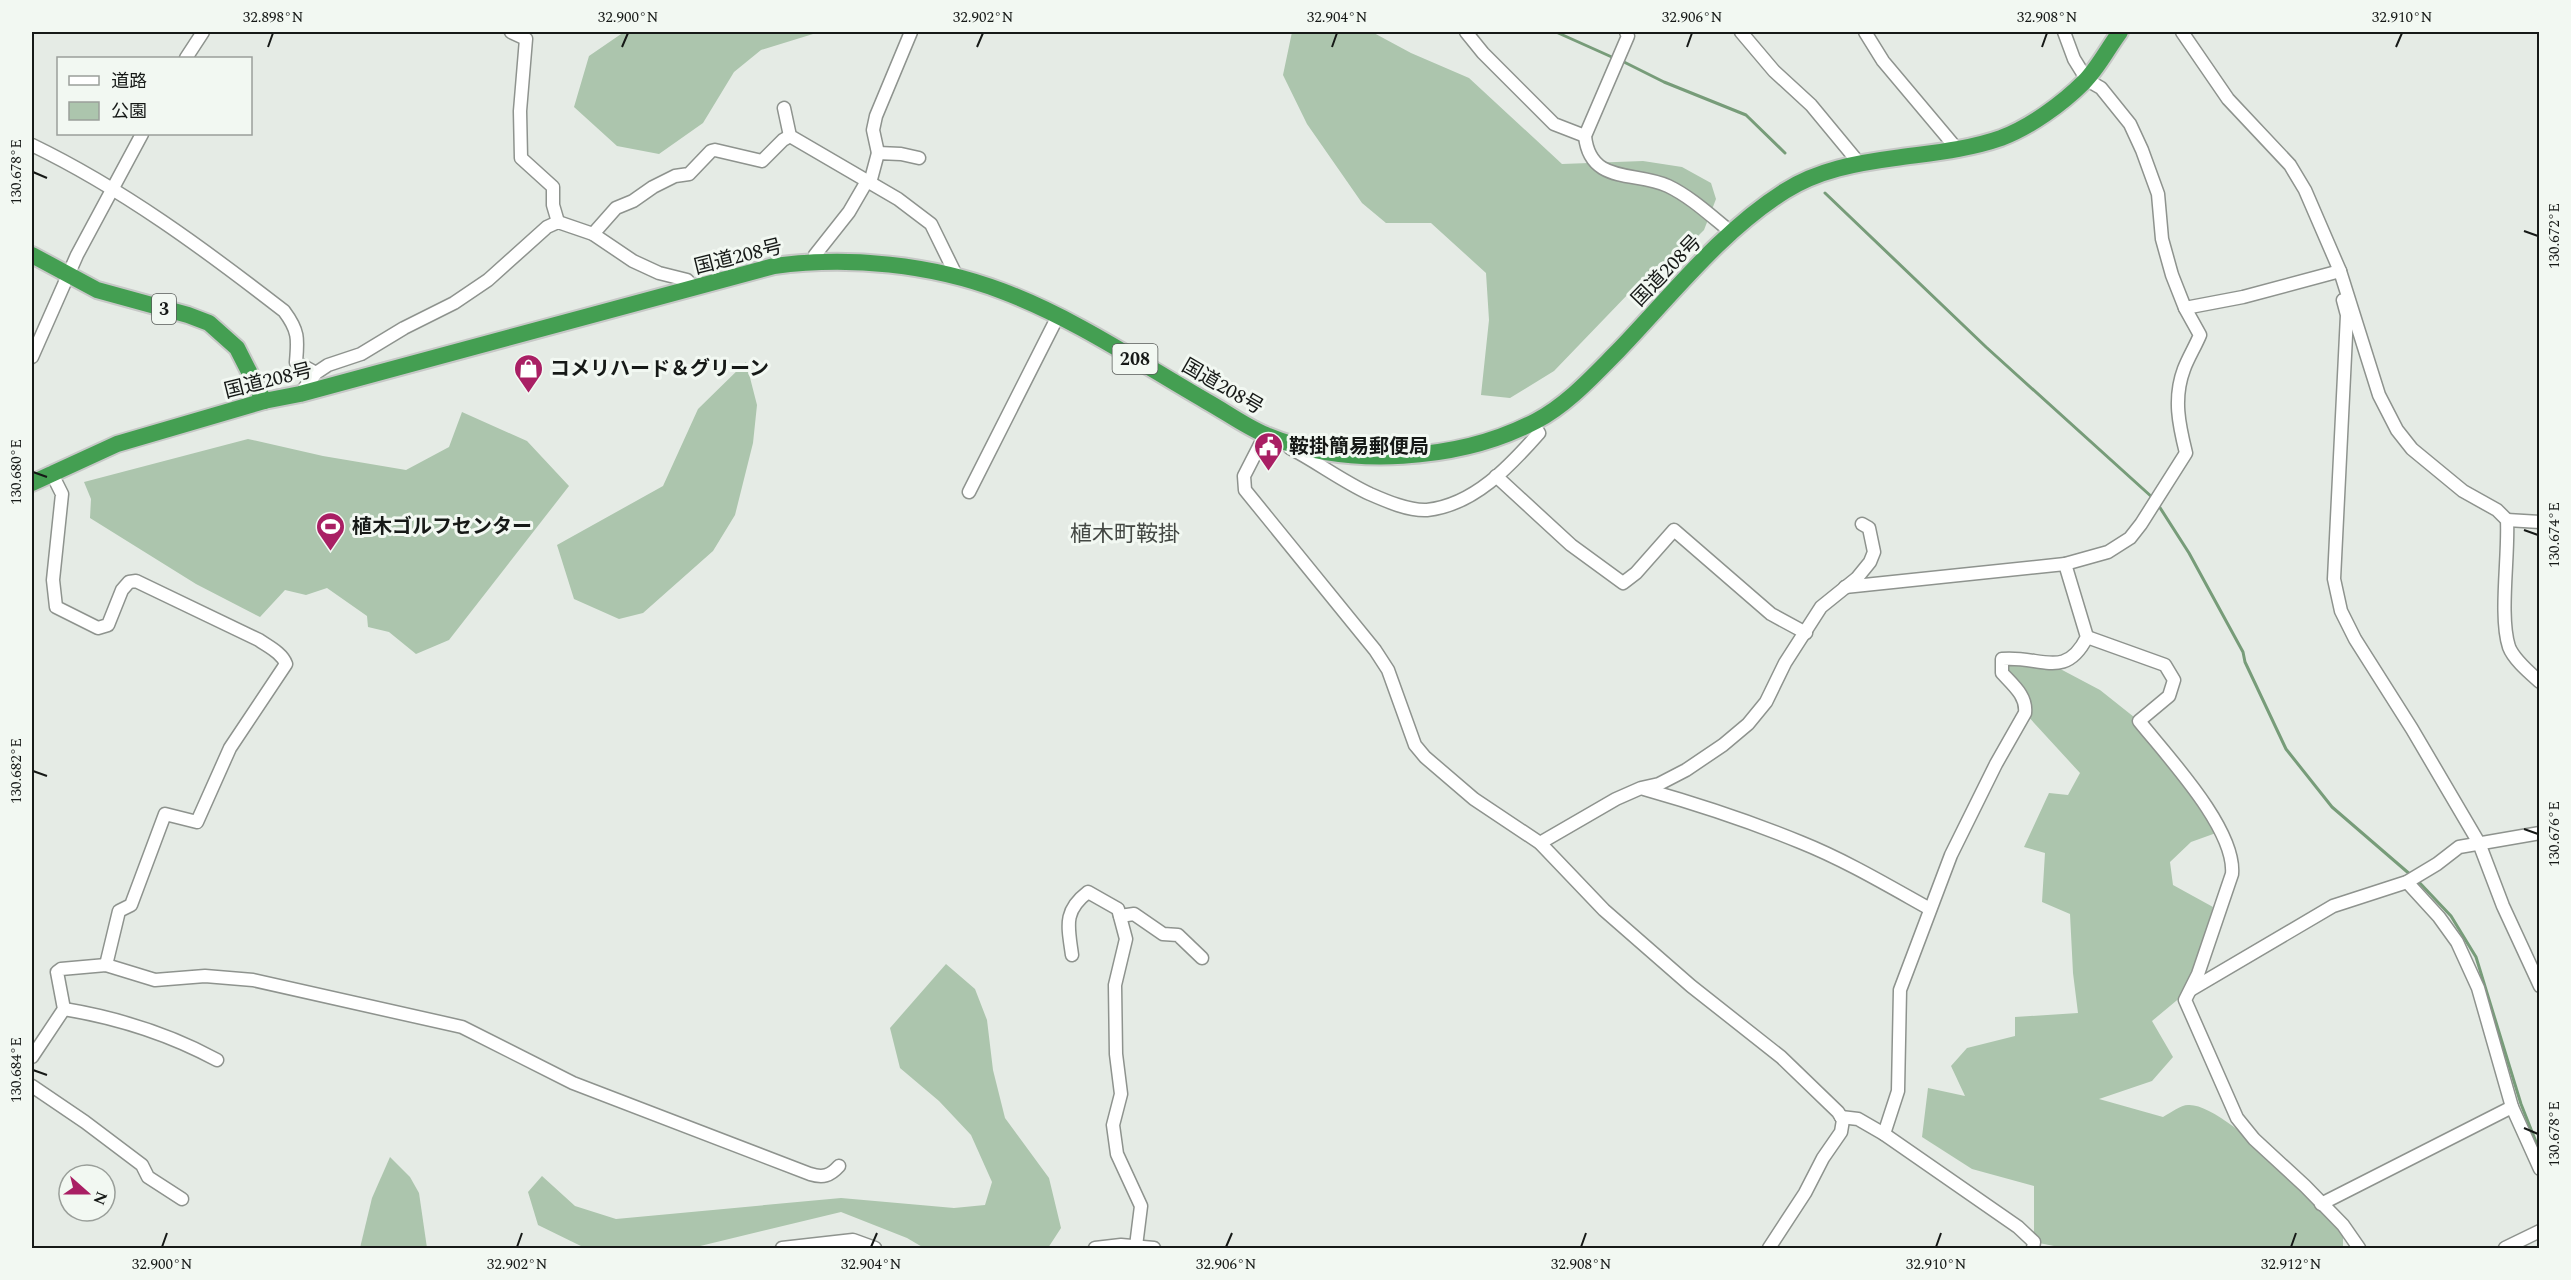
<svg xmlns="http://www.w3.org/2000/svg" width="2571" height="1280" viewBox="0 0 2571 1280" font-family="Spectral,'Noto Sans JP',serif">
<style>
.green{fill:#acc5ad}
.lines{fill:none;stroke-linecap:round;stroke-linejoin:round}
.stream{stroke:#779c79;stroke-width:3}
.minor-casing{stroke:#8e938e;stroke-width:15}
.highway-casing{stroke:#c7c8c7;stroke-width:20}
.minor{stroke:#fff;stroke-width:12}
.highway{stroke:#449f52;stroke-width:16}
.ticks{fill:none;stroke:#161917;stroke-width:2}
.labels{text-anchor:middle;stroke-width:6;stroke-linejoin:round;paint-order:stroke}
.shield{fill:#f2f8f2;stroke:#585c59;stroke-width:1.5}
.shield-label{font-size:18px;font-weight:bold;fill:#161917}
.street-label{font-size:20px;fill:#161917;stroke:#f2f8f2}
.poi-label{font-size:20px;font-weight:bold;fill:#161917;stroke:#f2f8f2;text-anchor:start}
.quarter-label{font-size:22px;fill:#434743;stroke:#f2f8f2}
.neatline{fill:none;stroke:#161917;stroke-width:2}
.ticks-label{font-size:15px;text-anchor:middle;fill:#161917}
</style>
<rect width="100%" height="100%" fill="#e5ebe5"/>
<g class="green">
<path d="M 624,32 L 811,32 L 813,34 L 761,50 L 734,72 L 703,123 L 659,154 L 617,146 L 574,107 L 589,56 Z"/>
<path d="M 1292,32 L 1372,32 L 1411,53 L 1469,78 L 1562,164 L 1643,161 L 1682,167 L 1711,183 L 1716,199 L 1704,230 L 1678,256 L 1631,291 L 1554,371 L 1510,398 L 1481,395 L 1489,320 L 1486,273 L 1431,223 L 1386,223 L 1362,203 L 1307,124 L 1283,75 Z"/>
<path d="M 746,362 L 757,405 L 753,443 L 735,515 L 713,551 L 643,613 L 619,619 L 574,599 L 557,545 L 663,486 L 698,409 Z"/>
<path d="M 462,412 L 527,441 L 569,486 L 449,640 L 416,654 L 389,632 L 368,627 L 367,616 L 327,588 L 306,595 L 285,590 L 260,617 L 196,584 L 90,518 L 91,499 L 84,482 L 248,439 L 323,456 L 406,470 L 449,447 Z"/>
<path d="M 2049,663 L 2100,690 L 2139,721 L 2216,833 L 2191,842 L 2170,862 L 2173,885 L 2213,907 L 2188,991 L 2152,1021 L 2173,1057 L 2152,1081 L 2099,1099 L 2163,1117 C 2170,1113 2181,1105 2188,1105 C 2222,1102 2315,1200 2343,1225 L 2343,1248 L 2064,1248 L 2034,1242 L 2034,1186 L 1972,1169 L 1922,1137 L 1928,1088 L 1965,1096 L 1951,1066 L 1967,1048 L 2015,1036 L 2015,1017 L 2078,1013 L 2073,973 L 2070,914 L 2042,902 L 2045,853 L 2024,847 L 2049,793 L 2068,795 L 2080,773 L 2025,713 L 2002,666 Z"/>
<path d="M 946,964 L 975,989 L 987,1020 L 993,1070 L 1005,1118 L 1049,1178 L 1061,1228 L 1048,1248 L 924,1248 L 907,1238 L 841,1212 L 692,1248 L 585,1248 L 538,1225 L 528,1192 L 542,1176 L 575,1206 L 616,1219 L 841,1198 L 954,1208 L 985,1205 L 992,1182 L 971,1135 L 939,1101 L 900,1068 L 890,1028 Z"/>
<path d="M 390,1157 L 410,1177 L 419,1193 L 427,1248 L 360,1248 L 372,1198 Z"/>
</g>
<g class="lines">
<g class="stream">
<path d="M 1556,32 L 1614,58"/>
<path d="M 1620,60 L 1664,82 L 1746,115 L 1785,153"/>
<path d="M 1825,193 L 1986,347 L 2153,498"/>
<path d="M 2157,503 L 2189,553 L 2243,652 L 2245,662 L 2286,749 L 2332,807 L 2412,876"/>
<path d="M 2417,880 L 2451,916 L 2476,957 L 2521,1104 L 2540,1152"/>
</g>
<defs>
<g id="minor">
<path d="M 511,32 L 526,39 L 520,111 L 521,158 L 553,187 L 553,205 L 558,222"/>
<path d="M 1466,32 L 1483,53 L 1554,124 L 1585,136"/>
<path d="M 1626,32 L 1628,36 L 1585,136 C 1590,185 1636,171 1668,186 C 1691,197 1711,216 1731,232"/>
<path d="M 1741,32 L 1774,71 L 1811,105 L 1859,163"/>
<path d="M 1865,32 L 1883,61 L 1957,149"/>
<path d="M 2182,32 L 2228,99 L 2290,165 L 2305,190 L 2340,271 L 2379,395 L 2397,430 L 2412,449 L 2463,491 L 2497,510 L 2507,520 C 2509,556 2499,616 2509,647 C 2514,660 2530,673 2540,682"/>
<path d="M 186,58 L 203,32"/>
<path d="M 784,108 L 790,136 L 898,199 L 931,224 L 957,277"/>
<path d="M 32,145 C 123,189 204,249 284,311 C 299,331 298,339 296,362 L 316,373"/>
<path d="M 878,153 L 873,130 L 876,116 L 911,32"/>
<path d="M 870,183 L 878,153 L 901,154 L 919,158"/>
<path d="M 593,234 L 616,208 L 633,201 L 653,187 L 675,176 L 689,174 L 711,151 L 715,150 L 762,161 L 783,140 L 790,136"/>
<path d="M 814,261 L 815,255 L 849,212 L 867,181"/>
<path d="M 2343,300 L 2347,315 L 2334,579 L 2341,611 L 2355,639 L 2412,729 L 2479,843 L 2503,906 L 2540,986"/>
<path d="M 2185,308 L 2243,297 L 2340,271"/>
<path d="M 32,357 L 77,255 L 142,134"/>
<path d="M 300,394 L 316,373 L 328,365 L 361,354 L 404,328 L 454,303 L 488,280 L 547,227 L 558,222 L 593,234 L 633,261 L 659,273 L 687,280 L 694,288"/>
<path d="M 1272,439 L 1265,435 L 1244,476 L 1245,490 L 1375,650 L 1388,670 L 1415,745 L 1425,757 L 1474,799 L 1540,843 L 1604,910 L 1691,986 L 1781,1057 L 1838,1112 L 1843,1120 L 1841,1132 L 1823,1158 L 1805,1193 L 1769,1248"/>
<path d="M 1290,448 C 1317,462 1342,481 1370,494 C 1386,501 1409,511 1427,510 C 1474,505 1510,466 1539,433 L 1533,423"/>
<path d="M 51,472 L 62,494 L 53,580 L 56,607 L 98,628 L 108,625 L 122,590 L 129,582 L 136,581 L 259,640 C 269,647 282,653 286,664 L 230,748 L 197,822 L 165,814 L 131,905 L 119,911 L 106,965"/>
<path d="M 1496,476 L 1571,545 L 1623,583 L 1636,573 L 1674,530 L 1771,614 L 1806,633"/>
<path d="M 969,492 L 1058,316"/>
<path d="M 2507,520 L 2540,522"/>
<path d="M 1845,587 L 2065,564 L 2108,552 L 2130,538 L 2141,524 L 2186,453 C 2179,425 2173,398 2184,369 C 2188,358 2195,347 2200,335 L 2185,308 L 2172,275 L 2162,239 L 2158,194 L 2142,150 L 2130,124 L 2101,88 L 2087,80 L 2074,59 L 2064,32"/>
<path d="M 2087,637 L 2165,665 L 2174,680 L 2169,696 L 2139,721 C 2167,756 2236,829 2232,874 L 2198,974 L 2185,1000 L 2237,1118 L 2254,1139 L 2305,1186 L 2343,1225 L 2359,1248"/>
<path d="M 1644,789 C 1697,804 1749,821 1800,842 C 1845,860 1887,885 1930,909"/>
<path d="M 1540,843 L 1616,799 L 1641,788 L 1659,784 L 1686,770 L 1723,745 L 1748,724 L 1766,702 L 1785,663 L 1821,607 L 1857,578 L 1870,562 L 1874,552 L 1869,528 L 1862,524"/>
<path d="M 2407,882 L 2439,917 L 2457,942 L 2478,988 L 2512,1107 L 2540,1169"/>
<path d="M 1120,916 L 1134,914 L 1163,934 L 1178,935 L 1202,958"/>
<path d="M 1072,955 C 1068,926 1063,911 1088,892 L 1118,909 L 1126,939 L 1115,985 L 1116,1054 L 1121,1094 L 1113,1125 L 1117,1154 L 1141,1206 L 1136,1246"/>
<path d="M 2192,989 L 2333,906 L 2407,882 L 2437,864 L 2459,847 L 2540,833"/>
<path d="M 64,1009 C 118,1018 169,1034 217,1060"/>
<path d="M 32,1057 L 64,1009 L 57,972 L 61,969 L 106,965 L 155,980 L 205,976 L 253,980 L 462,1027 L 573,1083 L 810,1174 C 823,1178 830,1176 839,1166"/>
<path d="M 32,1086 L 85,1122 L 142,1165 L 148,1177 L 182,1199"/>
<path d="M 1841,1117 L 1858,1119 L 1884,1134 L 2018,1227 L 2034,1242 L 2033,1248"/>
<path d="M 1884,1134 L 1898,1091 L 1900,990 L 1951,855 L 1996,764 L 2025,713 C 2027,696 2013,685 2002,673 L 2002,659 C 2040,655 2065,681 2087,637 L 2065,564"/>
<path d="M 2321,1204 L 2512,1107"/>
<path d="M 782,1248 L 853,1240 L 875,1248"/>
<path d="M 1095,1248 L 1121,1245 L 1154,1248"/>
<path d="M 2505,1248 L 2540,1231"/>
</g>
<g id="highway">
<path d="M 32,255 L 97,290 L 188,315 L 209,323 L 237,348 L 264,401"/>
<path d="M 32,483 L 117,444 L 264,401 L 300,394 L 774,266 C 849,256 931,264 1002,291 C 1074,318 1140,363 1206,401 C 1226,412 1246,427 1266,435 C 1347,469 1460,461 1536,421 C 1568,404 1593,376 1618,351 C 1671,296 1720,232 1785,191 C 1818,170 1857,163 1895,158 C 1930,153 1967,150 2001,138 C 2030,127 2062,104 2084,82 C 2098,68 2108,48 2120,32"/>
</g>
</defs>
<use href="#minor" class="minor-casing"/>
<use href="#highway" class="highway-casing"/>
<use href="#minor" class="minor"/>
<use href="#highway" class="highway"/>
</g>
<path class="ticks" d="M 268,47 L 273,33M 622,47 L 628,33M 977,47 L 983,33M 1332,47 L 1337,33M 1687,47 L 1692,33M 2042,47 L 2047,33M 2396,47 L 2402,33M 33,172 L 47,178M 2524,231 L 2538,236M 33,472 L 47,477M 2524,530 L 2538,535M 33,771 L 47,776M 2524,829 L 2538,834M 33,1070 L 47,1075M 2524,1128 L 2538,1134M 162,1247 L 167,1233M 517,1247 L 522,1233M 871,1247 L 877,1233M 1226,1247 L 1232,1233M 1581,1247 L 1586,1233M 1936,1247 L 1941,1233M 2291,1247 L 2296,1233"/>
<defs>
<symbol id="shop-pin" viewBox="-11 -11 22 30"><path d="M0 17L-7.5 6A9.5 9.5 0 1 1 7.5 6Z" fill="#a91f64" stroke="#f2f8f2"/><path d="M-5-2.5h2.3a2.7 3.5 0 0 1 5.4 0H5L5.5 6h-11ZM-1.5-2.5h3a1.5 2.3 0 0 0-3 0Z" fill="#fff"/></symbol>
<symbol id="civic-pin" viewBox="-11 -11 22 30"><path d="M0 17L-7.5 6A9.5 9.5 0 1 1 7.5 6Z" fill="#a91f64" stroke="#f2f8f2"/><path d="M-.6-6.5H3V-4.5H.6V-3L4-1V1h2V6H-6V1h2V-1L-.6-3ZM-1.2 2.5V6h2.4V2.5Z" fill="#fff"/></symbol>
<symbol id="stadium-pin" viewBox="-11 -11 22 30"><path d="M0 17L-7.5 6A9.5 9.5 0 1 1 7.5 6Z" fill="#a91f64" stroke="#f2f8f2"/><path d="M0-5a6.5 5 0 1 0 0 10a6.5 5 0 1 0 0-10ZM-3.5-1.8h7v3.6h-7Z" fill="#fff"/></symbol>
</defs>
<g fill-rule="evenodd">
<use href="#shop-pin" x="512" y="352" width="33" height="45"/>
<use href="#civic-pin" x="1252" y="430" width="33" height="45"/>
<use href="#stadium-pin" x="314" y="510" width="33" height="45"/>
</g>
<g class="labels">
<g class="shield">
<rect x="152" y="294" width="24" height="30" rx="4.5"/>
<rect x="1112.5" y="344" width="45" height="30" rx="4.5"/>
</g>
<g class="shield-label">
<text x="164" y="315">3</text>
<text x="1135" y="365">208</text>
</g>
<g class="street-label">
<text transform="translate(738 256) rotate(-14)" y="7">国道208号</text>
<text transform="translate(1666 270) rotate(-46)" y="7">国道208号</text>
<text transform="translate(268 380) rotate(-14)" y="7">国道208号</text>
<text transform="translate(1223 386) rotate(30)" y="7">国道208号</text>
</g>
<g class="poi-label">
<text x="550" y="375">コメリハード＆グリーン</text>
<text x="1289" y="453">鞍掛簡易郵便局</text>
<text x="352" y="533">植木ゴルフセンター</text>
</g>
<g class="quarter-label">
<text x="1125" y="541">植木町鞍掛</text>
</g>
</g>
<rect width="2571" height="1280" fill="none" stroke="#f2f8f2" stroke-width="66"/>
<rect x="57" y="57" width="195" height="78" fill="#f2f8f2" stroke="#9a9f9a" stroke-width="1.5"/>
<rect x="69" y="76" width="30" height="9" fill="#ffffff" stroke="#9a9f9a" stroke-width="1.5"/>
<text x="111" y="87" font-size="18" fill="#161917">道路</text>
<rect x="69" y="102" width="30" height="18" fill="#acc5ad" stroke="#9a9f9a" stroke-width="1.5"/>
<text x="111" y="117" font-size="18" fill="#161917">公園</text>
<g transform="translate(87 1193) rotate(111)"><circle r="28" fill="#f2f8f2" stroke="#9a9f9a" stroke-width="1.5"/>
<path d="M0-4.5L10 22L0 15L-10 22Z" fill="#a91f64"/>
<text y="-9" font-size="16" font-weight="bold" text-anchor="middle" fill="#161917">N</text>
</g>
<rect x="33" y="33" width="2505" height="1214" class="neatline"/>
<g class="ticks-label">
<text x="273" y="22">32.898°N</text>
<text x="628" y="22">32.900°N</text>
<text x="983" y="22">32.902°N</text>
<text x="1337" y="22">32.904°N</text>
<text x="1692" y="22">32.906°N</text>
<text x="2047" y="22">32.908°N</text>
<text x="2402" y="22">32.910°N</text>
<text transform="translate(16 172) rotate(-90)" y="5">130.678°E</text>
<text transform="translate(2554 236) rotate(-90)" y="5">130.672°E</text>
<text transform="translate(16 472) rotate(-90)" y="5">130.680°E</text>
<text transform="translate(2554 535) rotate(-90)" y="5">130.674°E</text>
<text transform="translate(16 771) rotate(-90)" y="5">130.682°E</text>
<text transform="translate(2554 834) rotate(-90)" y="5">130.676°E</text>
<text transform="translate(16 1070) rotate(-90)" y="5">130.684°E</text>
<text transform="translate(2554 1134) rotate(-90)" y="5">130.678°E</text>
<text x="162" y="1269">32.900°N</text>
<text x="517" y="1269">32.902°N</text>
<text x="871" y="1269">32.904°N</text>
<text x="1226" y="1269">32.906°N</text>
<text x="1581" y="1269">32.908°N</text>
<text x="1936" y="1269">32.910°N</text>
<text x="2291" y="1269">32.912°N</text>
</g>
</svg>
